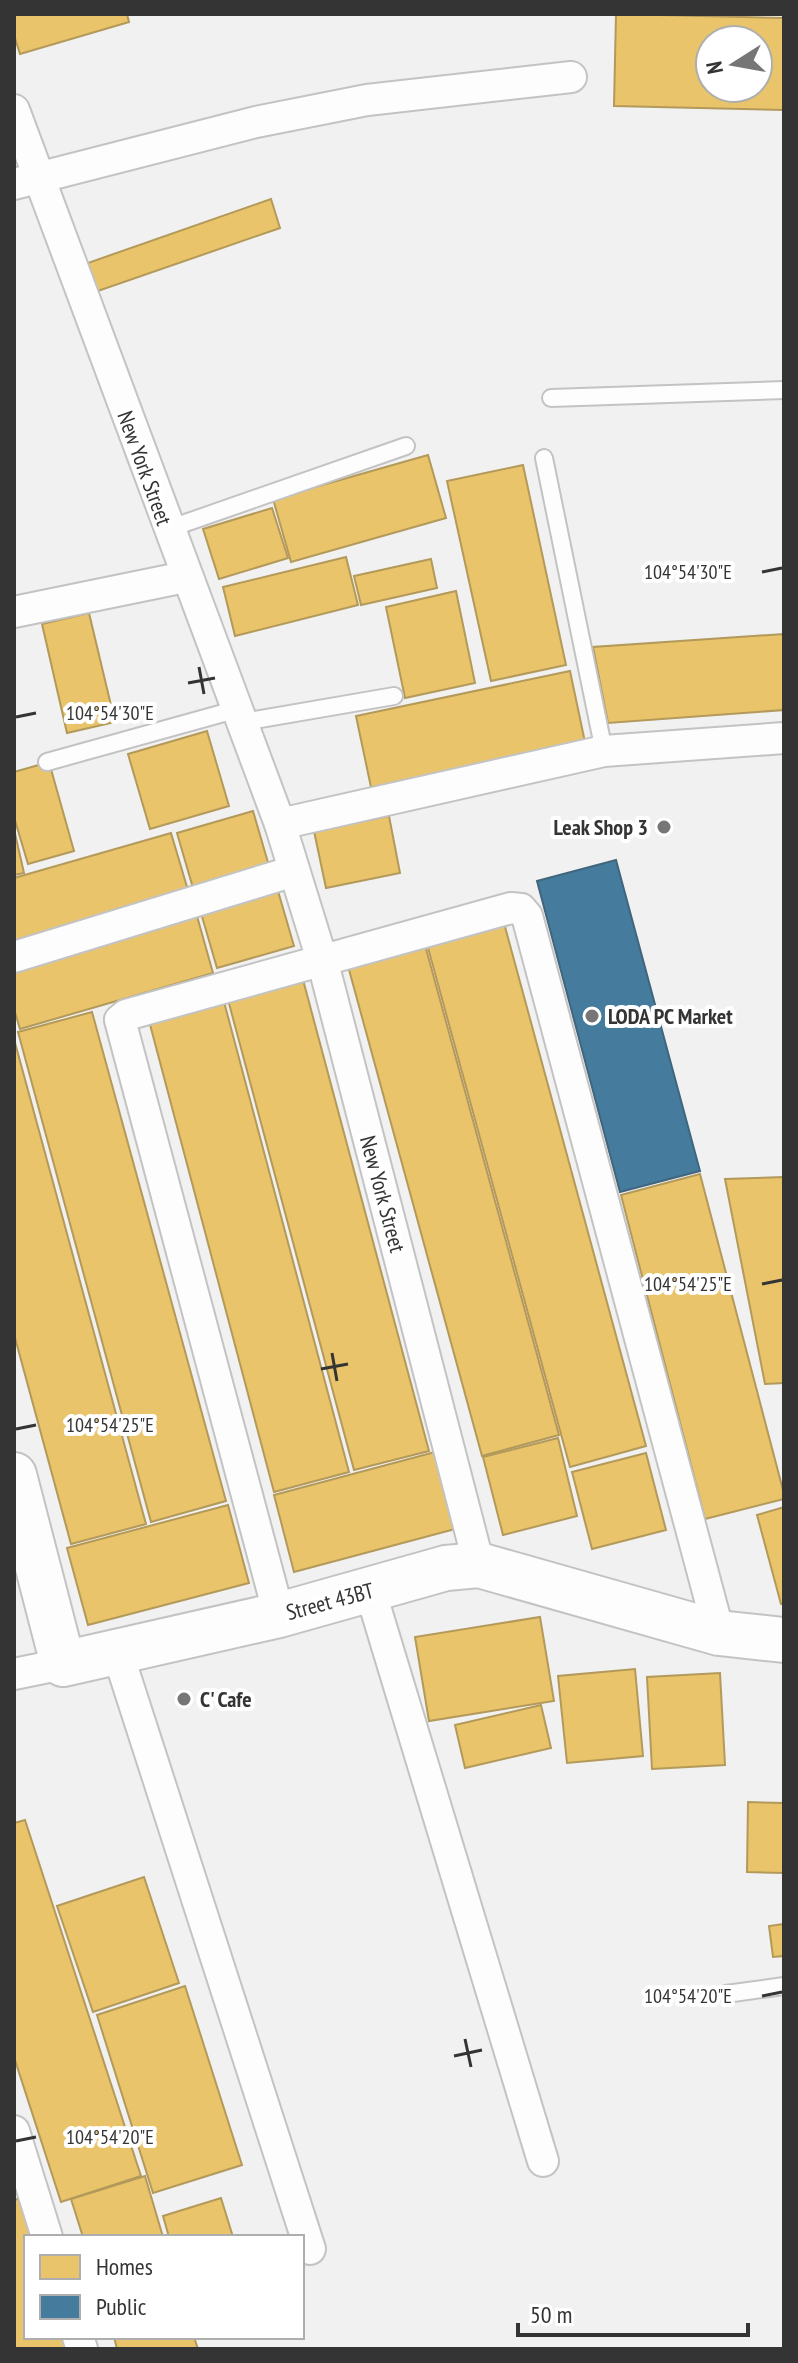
<svg xmlns="http://www.w3.org/2000/svg" width="798" height="2363" viewBox="0 0 798 2363" font-family="'PT Sans Narrow',sans-serif">
<style>
.homes{fill:#e9c46a;stroke:#b3995a;stroke-width:2;fill-rule:evenodd}
.public{fill:#457b9d;stroke:#40667e;stroke-width:2}
.lines{fill:none;stroke-linecap:round;stroke-linejoin:round}
.lane-casing{stroke:#c3c3c3;stroke-width:20}
.street-casing{stroke:#c3c3c3;stroke-width:34}
.secondary-casing{stroke:#c3c3c3;stroke-width:48}
.lane{stroke:#fdfdfd;stroke-width:16}
.street{stroke:#fdfdfd;stroke-width:30}
.secondary{stroke:#fdfdfd;stroke-width:44}
.ticks{fill:none;stroke:#343435;stroke-width:3}
.poi-dot{fill:#767677;stroke:#fff;stroke-width:3}
.labels{text-anchor:middle;stroke-width:8;stroke-linejoin:round;paint-order:stroke}
.street-label{font-size:22px;fill:#343435;stroke:#fff}
.poi-label{font-size:22px;font-weight:bold;fill:#343435;stroke:#fff;text-anchor:start}
.ticks-label{font-size:20px;text-anchor:middle;fill:#343435;stroke:#fff;stroke-width:8;stroke-linejoin:round;paint-order:stroke}
</style>
<rect width="100%" height="100%" fill="#f1f1f1"/>
<g class="homes">
<path d="M 14,14 L 127,14 L 129,22 L 20,54 L 14,35 Z"/>
<path d="M 616,14 L 784,18 L 784,110 L 614,106 ZM 710,40 L 758,40 L 758,88 L 710,88 Z"/>
<path d="M 271,199 L 280,228 L 95,292 L 85,264 Z"/>
<path d="M 428,455 L 446,518 L 291,562 L 273,499 Z"/>
<path d="M 523,465 L 566,665 L 491,681 L 447,481 Z"/>
<path d="M 272,508 L 288,558 L 219,579 L 203,529 Z"/>
<path d="M 346,557 L 358,605 L 235,636 L 223,587 Z"/>
<path d="M 431,559 L 437,588 L 361,605 L 354,576 Z"/>
<path d="M 456,591 L 475,683 L 405,698 L 386,607 Z"/>
<path d="M 89,613 L 115,722 L 67,733 L 42,624 Z"/>
<path d="M 784,634 L 784,710 L 608,723 L 593,647 Z"/>
<path d="M 570,671 L 586,747 L 372,792 L 356,716 Z"/>
<path d="M 207,731 L 229,806 L 150,829 L 128,754 Z"/>
<path d="M 49,762 L 74,851 L 28,864 L 14,817 L 14,772 Z"/>
<path d="M 253,811 L 269,866 L 193,888 L 177,833 Z"/>
<path d="M 389,816 L 400,873 L 326,888 L 314,831 Z"/>
<path d="M 14,829 L 24,873 L 14,875 Z"/>
<path d="M 171,833 L 190,897 L 14,948 L 14,878 Z"/>
<path d="M 278,891 L 294,946 L 217,968 L 201,913 Z"/>
<path d="M 195,909 L 213,973 L 20,1029 L 14,1009 L 14,961 Z"/>
<path d="M 504,923 L 646,1446 L 570,1467 L 427,944 Z"/>
<path d="M 425,945 L 559,1435 L 482,1456 L 348,966 Z"/>
<path d="M 302,976 L 429,1451 L 354,1470 L 227,996 Z"/>
<path d="M 223,998 L 349,1472 L 274,1492 L 148,1017 Z"/>
<path d="M 92,1012 L 226,1501 L 151,1522 L 18,1032 Z"/>
<path d="M 14,1039 L 146,1524 L 71,1544 L 14,1334 Z"/>
<path d="M 700,1174 L 784,1494 L 784,1499 L 705,1519 L 621,1195 Z"/>
<path d="M 784,1177 L 784,1383 L 765,1384 L 725,1179 Z"/>
<path d="M 558,1438 L 577,1516 L 503,1535 L 483,1457 Z"/>
<path d="M 435,1452 L 455,1529 L 294,1572 L 274,1495 Z"/>
<path d="M 646,1453 L 666,1530 L 592,1549 L 572,1472 Z"/>
<path d="M 228,1505 L 249,1583 L 88,1625 L 67,1548 Z"/>
<path d="M 784,1507 L 784,1603 L 781,1604 L 757,1515 Z"/>
<path d="M 540,1617 L 554,1701 L 429,1721 L 415,1637 Z"/>
<path d="M 635,1669 L 643,1756 L 567,1763 L 558,1676 Z"/>
<path d="M 720,1673 L 725,1765 L 652,1769 L 647,1677 Z"/>
<path d="M 541,1705 L 551,1748 L 465,1768 L 455,1725 Z"/>
<path d="M 748,1802 L 784,1803 L 784,1873 L 747,1872 Z"/>
<path d="M 25,1820 L 141,2176 L 61,2202 L 14,2057 L 14,1823 Z"/>
<path d="M 144,1877 L 179,1983 L 93,2012 L 57,1906 Z"/>
<path d="M 784,1924 L 784,1956 L 773,1957 L 769,1926 Z"/>
<path d="M 185,1986 L 242,2165 L 153,2193 L 97,2015 Z"/>
<path d="M 145,2176 L 163,2237 L 83,2237 L 71,2199 Z"/>
<path d="M 21,2198 L 33,2237 L 26,2237 L 26,2337 L 63,2337 L 67,2349 L 14,2349 L 14,2200 Z"/>
<path d="M 221,2198 L 233,2237 L 169,2237 L 163,2216 Z"/>
<path d="M 114,2337 L 194,2337 L 198,2349 L 117,2349 Z"/>
</g>
<path class="public" d="M 616,860 L 700,1171 L 620,1192 L 537,881 Z"/>
<g class="lines">
<defs>
<g id="lane">
<path d="M 551,398 L 784,390"/>
<path d="M 544,458 L 604,751"/>
<path d="M 168,529 L 406,446"/>
<path d="M 243,722 L 394,696"/>
<path d="M 47,762 L 238,709"/>
<path d="M 726,1994 L 784,1986"/>
</g>
<g id="street">
<path d="M 14,110 L 280,824 L 323,963 L 479,1565"/>
<path d="M 14,184 L 256,122 L 367,100 L 571,77"/>
<path d="M 14,612 L 185,577"/>
<path d="M 280,824 L 604,751 L 784,738"/>
<path d="M 14,957 L 294,871"/>
<path d="M 370,1590 L 543,2161"/>
<path d="M 279,1615 L 120,1020 L 126,1015 L 511,908 L 521,909 L 527,916 L 719,1633"/>
<path d="M 118,1654 L 310,2249"/>
<path d="M 14,1674 L 63,1664"/>
<path d="M 14,2131 L 47,2237"/>
<path d="M 78,2337 L 82,2349"/>
</g>
<path id="secondary" d="M 14,1475 L 63,1664 L 279,1615 L 446,1568 L 479,1565 L 719,1633 L 784,1640"/>
</defs>
<use href="#lane" class="lane-casing"/>
<use href="#street" class="street-casing"/>
<use href="#secondary" class="secondary-casing"/>
<use href="#lane" class="lane"/>
<use href="#street" class="street"/>
<use href="#secondary" class="secondary"/>
</g>
<path class="ticks" d="M 762,572 L 782,568M 199,667 L 204,694M 188,683 L 215,678M 16,717 L 36,713M 762,1284 L 782,1280M 332,1353 L 337,1381M 321,1369 L 348,1364M 16,1429 L 36,1425M 762,1996 L 782,1992M 465,2039 L 471,2067M 454,2056 L 482,2050M 16,2141 L 36,2137"/>
<g class="poi-dot">
<circle cx="664" cy="827" r="8"/>
<circle cx="592" cy="1016" r="8"/>
<circle cx="184" cy="1699" r="8"/>
</g>
<g class="labels">
<g class="street-label">
<text transform="translate(145 468) rotate(70)" y="8">New York Street</text>
<text transform="translate(383 1194) rotate(75)" y="8">New York Street</text>
<text transform="translate(330 1601) rotate(-15)" y="8">Street 43BT</text>
</g>
<g class="poi-label">
<text x="648" y="835" text-anchor="end">Leak Shop 3</text>
<text x="608" y="1024">LODA PC Market</text>
<text x="200" y="1707">C' Cafe</text>
</g>
</g>
<g class="ticks-label">
<text x="688" y="579">104°54'30"E</text>
<text x="110" y="720">104°54'30"E</text>
<text x="688" y="1291">104°54'25"E</text>
<text x="110" y="1432">104°54'25"E</text>
<text x="688" y="2003">104°54'20"E</text>
<text x="110" y="2144">104°54'20"E</text>
</g>
<rect width="798" height="2363" fill="none" stroke="#343435" stroke-width="32"/>
<rect x="24" y="2235" width="280" height="104" fill="#ffffff" stroke="#aeaeae" stroke-width="2"/>
<rect x="40" y="2255" width="40" height="24" fill="#e9c46a" stroke="#aeaeae" stroke-width="2"/>
<text x="96" y="2275" font-size="24" fill="#343435">Homes</text>
<rect x="40" y="2295" width="40" height="24" fill="#457b9d" stroke="#aeaeae" stroke-width="2"/>
<text x="96" y="2315" font-size="24" fill="#343435">Public</text>
<g transform="translate(734 64) rotate(259)"><circle r="38" fill="#ffffff" stroke="#aeaeae" stroke-width="2"/>
<path d="M0-6L14 30L0 20L-14 30Z" fill="#767677"/>
<text y="-12" font-size="22" font-weight="bold" text-anchor="middle" fill="#343435">N</text>
</g>
<path d="M518 2323v12h230v-12" fill="none" stroke="#343435" stroke-width="4"/>
<text x="530" y="2323" font-size="24" fill="#343435" stroke="#ffffff" stroke-width="6" paint-order="stroke">50 m</text>
</svg>
